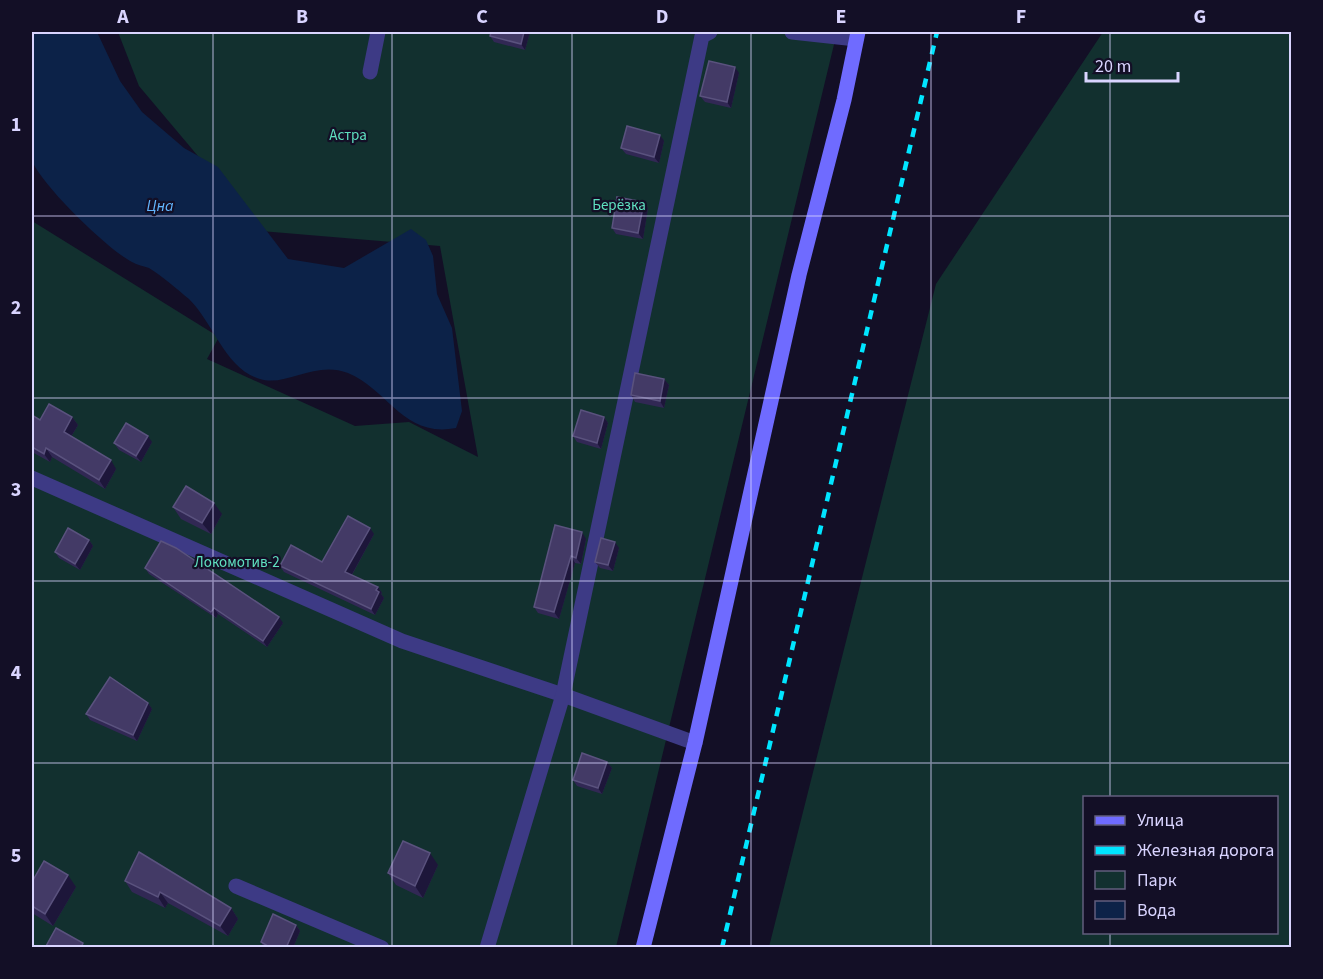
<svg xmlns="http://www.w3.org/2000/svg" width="1323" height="979" viewBox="0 0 1323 979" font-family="'Source Sans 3',sans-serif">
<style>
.green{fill:#12302f;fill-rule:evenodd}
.water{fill:#0c2248}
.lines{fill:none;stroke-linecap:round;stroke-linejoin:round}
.lane{stroke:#3d3a85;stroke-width:15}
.secondary{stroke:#6f6bff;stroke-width:15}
.rail{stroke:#00e5ff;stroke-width:4.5;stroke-dasharray:9 8;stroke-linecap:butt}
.wall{fill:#312854}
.shaded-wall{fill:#1d163a}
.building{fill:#433a66;stroke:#5a527e;stroke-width:1.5}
.grid{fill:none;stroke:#d9d4ff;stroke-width:1.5;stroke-opacity:0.55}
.labels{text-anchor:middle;stroke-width:4.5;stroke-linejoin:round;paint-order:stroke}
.park-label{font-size:15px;fill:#5fe0c0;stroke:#130f26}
.water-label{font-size:16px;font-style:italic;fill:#62b6ff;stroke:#130f26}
.neatline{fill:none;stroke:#d9d4ff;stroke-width:2}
.grid-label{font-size:20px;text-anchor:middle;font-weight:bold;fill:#d9d4ff}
</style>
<rect width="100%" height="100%" fill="#130f26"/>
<g class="green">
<path d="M 118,32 L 837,32 L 616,947 L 32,947 L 32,221 L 219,337 L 207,359 L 355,426 L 409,422 L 478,457 L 440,246 L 261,231 L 139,86 Z"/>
<path d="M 1103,32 L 1291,32 L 1291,947 L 769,947 L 936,284 ZM 1084,798 L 1276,798 L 1276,932 L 1084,932 Z"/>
</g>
<path class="water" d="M 32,32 L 97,32 L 120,81 L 142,112 L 184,148 L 218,167 L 288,259 L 344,268 L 411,229 L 426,240 L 433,256 L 437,294 L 452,328 L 462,411 L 456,428 C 403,438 390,391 348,373 C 315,360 287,387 260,379 C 225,369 213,322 189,299 C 177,289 162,276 149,268 C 144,266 137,265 132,262 C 107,249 45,188 33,163 C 27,153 31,51 32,32 Z"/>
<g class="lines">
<g class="lane">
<path d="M 792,32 L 856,39"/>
<path d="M 370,72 L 378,32"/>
<path d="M 32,478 L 402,641 L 563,695 L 695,743"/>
<path d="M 236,886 L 382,948"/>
<path d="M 487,948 L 563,695 L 702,36 L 710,32"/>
</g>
<path class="secondary" d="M 643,948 L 695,743 L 799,275 L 844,100 L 858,32"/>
<path class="rail" d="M 722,948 L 937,32"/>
</g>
<g class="wall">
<path d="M 530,32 L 525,50 L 494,42 L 490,36 Z"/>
<path d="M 739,73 L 731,108 L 705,102 L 700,96 Z"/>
<path d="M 664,141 L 659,163 L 626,154 L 621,148 Z"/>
<path d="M 648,208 L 643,239 L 616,234 L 612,228 Z"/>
<path d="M 664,379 L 669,385 L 664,408 L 635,402 L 631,395 Z"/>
<path d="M 32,415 L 40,420 L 72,417 L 78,425 L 71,437 L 116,469 L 105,489 L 52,457 L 50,462 L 32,452 Z"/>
<path d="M 604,417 L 608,423 L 601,449 L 577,442 L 573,436 Z"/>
<path d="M 152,442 L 141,462 L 119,450 L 114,443 Z"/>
<path d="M 173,507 L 222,514 L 211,534 L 181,519 Z"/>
<path d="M 555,525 L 586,539 L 581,564 L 575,563 L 559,619 L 538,613 L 534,607 Z"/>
<path d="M 374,534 L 352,575 L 378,587 L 382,593 L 381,594 L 384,598 L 375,615 L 284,572 L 280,566 L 322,562 Z"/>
<path d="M 89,540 L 93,546 L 80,570 L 59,558 L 55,552 Z"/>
<path d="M 619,548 L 613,571 L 600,568 L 595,562 Z"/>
<path d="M 145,568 L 283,623 L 267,647 L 218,614 L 216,618 L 149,574 Z"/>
<path d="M 148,703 L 152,709 L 137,741 L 90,720 L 86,714 Z"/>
<path d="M 607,762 L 612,768 L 602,794 L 577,786 L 573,780 Z"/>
<path d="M 438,865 L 423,898 L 396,885 L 388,873 Z"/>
<path d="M 125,881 L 231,908 L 238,919 L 228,936 L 168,903 L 165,908 L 132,892 Z"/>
<path d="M 32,882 L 76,887 L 53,926 L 32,913 Z"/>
<path d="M 296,925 L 300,931 L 293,948 L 264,948 L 261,942 Z"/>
</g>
<g class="shaded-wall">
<path d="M 524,32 L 530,32 L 525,50 L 521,44 Z"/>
<path d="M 735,67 L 739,73 L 731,108 L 727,102 Z"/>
<path d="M 660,135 L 664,141 L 659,163 L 654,157 Z"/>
<path d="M 644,202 L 648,208 L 643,239 L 638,233 Z"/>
<path d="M 664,379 L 669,385 L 664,408 L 660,401 Z"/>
<path d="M 72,417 L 78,425 L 69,440 L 64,432 Z"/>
<path d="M 604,417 L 608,423 L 601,449 L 597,443 Z"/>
<path d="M 148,436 L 152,442 L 141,462 L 136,456 Z"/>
<path d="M 46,448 L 52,457 L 50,462 L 44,454 Z"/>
<path d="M 111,460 L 116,469 L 105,489 L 99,480 Z"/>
<path d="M 214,503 L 222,514 L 211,534 L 202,523 Z"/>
<path d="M 370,528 L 374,534 L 350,578 L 345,572 Z"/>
<path d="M 582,532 L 586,539 L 581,564 L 576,558 Z"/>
<path d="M 89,540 L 93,546 L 80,570 L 75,564 Z"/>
<path d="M 615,542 L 619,548 L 613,571 L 608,565 Z"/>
<path d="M 571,556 L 575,563 L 559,619 L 554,612 Z"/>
<path d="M 378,587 L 382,593 L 381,594 L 384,598 L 375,615 L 371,609 Z"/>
<path d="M 214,608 L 218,614 L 216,618 L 211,612 Z"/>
<path d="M 279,617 L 283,623 L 267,647 L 263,641 Z"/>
<path d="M 148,703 L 152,709 L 137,741 L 133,735 Z"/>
<path d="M 607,762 L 612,768 L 602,794 L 598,788 Z"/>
<path d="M 430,853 L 438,865 L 423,898 L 415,886 Z"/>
<path d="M 68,875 L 76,887 L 53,926 L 45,914 Z"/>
<path d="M 160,892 L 168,903 L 165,908 L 158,897 Z"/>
<path d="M 231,908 L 238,919 L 228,936 L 220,926 Z"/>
<path d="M 296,925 L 300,931 L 293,948 L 286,948 Z"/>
</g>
<g class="building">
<path d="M 491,32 L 524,32 L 521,44 L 490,36 Z"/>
<path d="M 709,61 L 735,67 L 727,102 L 700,96 Z"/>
<path d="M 627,126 L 660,135 L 654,157 L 621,148 Z"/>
<path d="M 617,197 L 644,202 L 638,233 L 612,228 Z"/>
<path d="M 635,373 L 664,379 L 660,401 L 631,395 Z"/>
<path d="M 49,404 L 72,417 L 64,432 L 111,460 L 99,480 L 46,448 L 44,454 L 32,447 L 32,415 L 40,420 Z"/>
<path d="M 581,410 L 604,417 L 597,443 L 573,436 Z"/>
<path d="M 126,423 L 148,436 L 136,456 L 114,443 Z"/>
<path d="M 186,486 L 214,503 L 202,523 L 173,507 Z"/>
<path d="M 348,516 L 370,528 L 345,572 L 378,587 L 376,590 L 379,592 L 371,609 L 280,566 L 291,545 L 322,562 Z"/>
<path d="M 555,525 L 582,532 L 576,558 L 571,556 L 554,612 L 534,607 Z"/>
<path d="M 68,528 L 89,540 L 75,564 L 55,552 Z"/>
<path d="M 601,538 L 615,542 L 608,565 L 595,562 Z"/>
<path d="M 161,541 L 176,548 L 279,617 L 263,641 L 214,608 L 211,612 L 145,568 Z"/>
<path d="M 110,677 L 148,703 L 133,735 L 86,714 Z"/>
<path d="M 582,753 L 607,762 L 598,788 L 573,780 Z"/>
<path d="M 403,841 L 430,853 L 415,886 L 388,873 Z"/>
<path d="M 139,852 L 231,908 L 220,926 L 160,892 L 158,897 L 125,881 Z"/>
<path d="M 44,861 L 68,875 L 45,914 L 32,906 L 32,882 Z"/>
<path d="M 273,914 L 296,925 L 286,948 L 271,948 L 261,942 Z"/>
<path d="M 56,928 L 83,943 L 81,948 L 45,948 Z"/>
</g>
<path class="grid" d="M 213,32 L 213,948M 392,32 L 392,948M 572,32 L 572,948M 751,32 L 751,948M 931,32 L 931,948M 1110,32 L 1110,798M 32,216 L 1292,216M 32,398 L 1292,398M 32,581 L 1292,581M 32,763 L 1292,763M 1110,932 L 1110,948"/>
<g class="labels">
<g class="park-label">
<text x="348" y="140">Астра</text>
<text x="619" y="210">Берёзка</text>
<text x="237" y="567">Локомотив-2</text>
</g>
<g class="water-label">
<text x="160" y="211">Цна</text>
</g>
</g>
<rect width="1323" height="979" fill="none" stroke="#130f26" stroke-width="66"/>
<rect x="1083" y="796" width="195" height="138" fill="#130f26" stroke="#625e7d" stroke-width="1.5"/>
<rect x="1095" y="816" width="30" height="9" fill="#6f6bff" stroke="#625e7d" stroke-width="1.5"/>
<text x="1137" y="826" font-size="18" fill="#d9d4ff">Улица</text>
<rect x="1095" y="846" width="30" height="9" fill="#00e5ff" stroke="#625e7d" stroke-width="1.5"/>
<text x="1137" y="856" font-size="18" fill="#d9d4ff">Железная дорога</text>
<rect x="1095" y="871" width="30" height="18" fill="#12302f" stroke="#625e7d" stroke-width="1.5"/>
<text x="1137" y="886" font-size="18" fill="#d9d4ff">Парк</text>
<rect x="1095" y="901" width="30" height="18" fill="#0c2248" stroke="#625e7d" stroke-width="1.5"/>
<text x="1137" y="916" font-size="18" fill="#d9d4ff">Вода</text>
<path d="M1086 72v9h92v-9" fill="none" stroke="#d9d4ff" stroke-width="3"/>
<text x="1095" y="72" font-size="18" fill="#d9d4ff" stroke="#130f26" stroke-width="4.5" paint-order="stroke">20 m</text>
<rect x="33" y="33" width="1257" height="913" class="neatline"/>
<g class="grid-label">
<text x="123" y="23">A</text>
<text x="302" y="23">B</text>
<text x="482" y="23">C</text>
<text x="662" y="23">D</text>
<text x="841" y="23">E</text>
<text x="1021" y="23">F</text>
<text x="1200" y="23">G</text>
<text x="16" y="131">1</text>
<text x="16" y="314">2</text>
<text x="16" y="496">3</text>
<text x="16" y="679">4</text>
<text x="16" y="862">5</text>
</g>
</svg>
